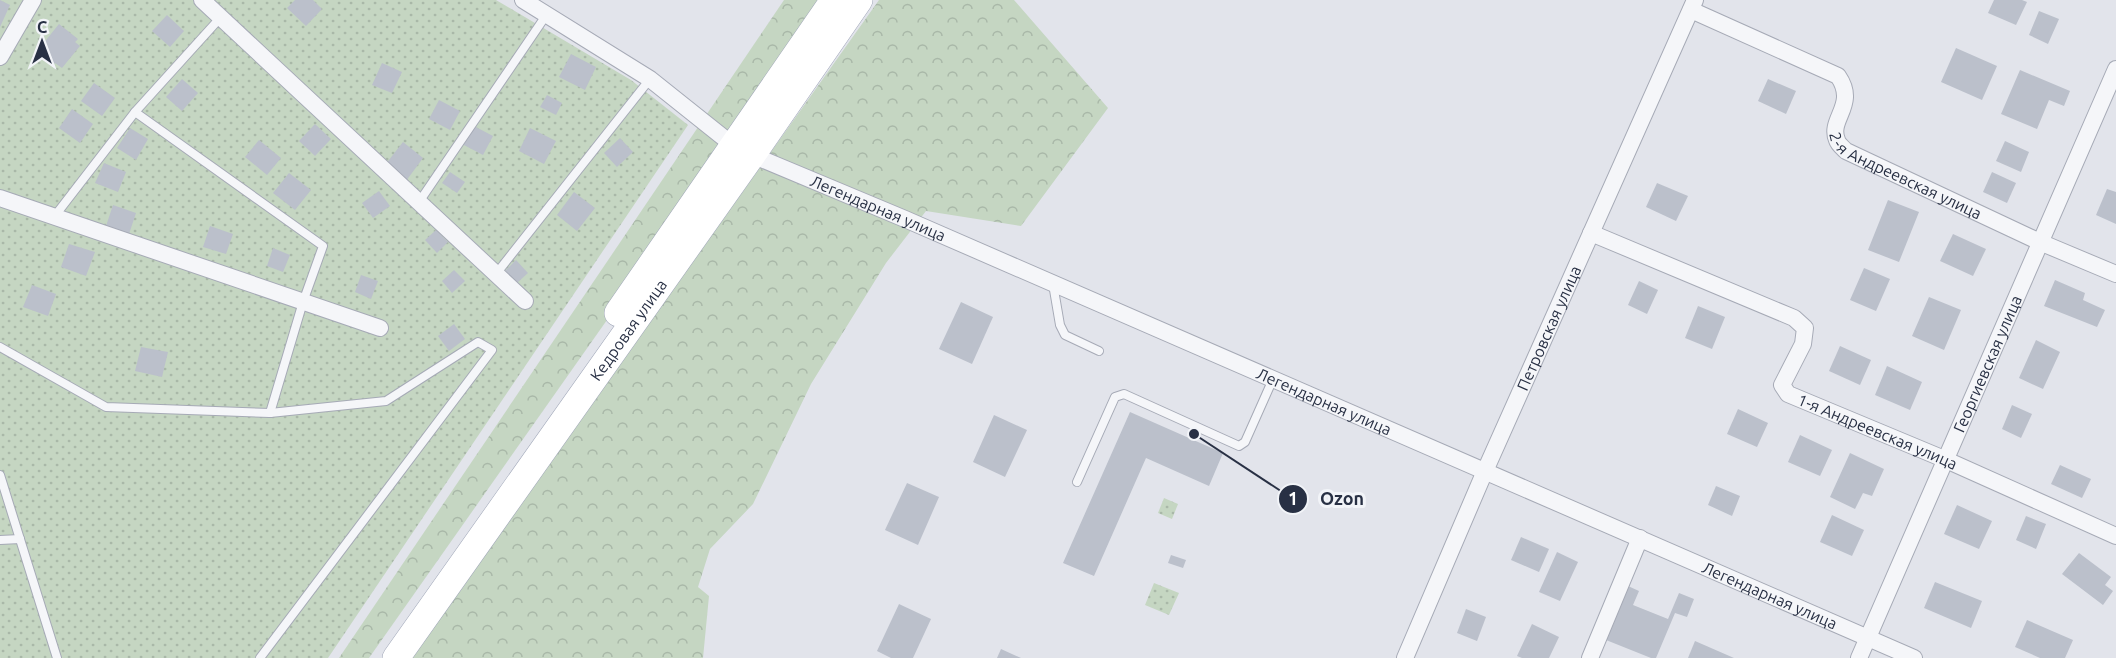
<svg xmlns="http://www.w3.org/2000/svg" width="2116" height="658" viewBox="0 0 2116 658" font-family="Ubuntu,sans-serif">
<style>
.forest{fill:url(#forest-crowns)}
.park{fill:url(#park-dots)}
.building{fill:#bbc0cb}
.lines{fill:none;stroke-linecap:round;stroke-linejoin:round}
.lane-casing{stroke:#a6aab6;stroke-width:10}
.street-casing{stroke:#a6aab6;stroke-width:18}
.primary-casing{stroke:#a0a7b8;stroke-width:28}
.lane{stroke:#f5f6f9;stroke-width:8}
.street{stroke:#f5f6f9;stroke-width:16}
.primary{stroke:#fff;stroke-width:27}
.labels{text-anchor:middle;stroke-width:6;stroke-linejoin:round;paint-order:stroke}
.street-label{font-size:16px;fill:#283044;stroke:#f2f4f8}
.leader{fill:none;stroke:#283044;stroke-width:2}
.callout-dot{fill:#283044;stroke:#f2f4f8;stroke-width:2}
.mark-label{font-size:18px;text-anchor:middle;font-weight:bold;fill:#fff}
.callout-label{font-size:18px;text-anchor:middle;font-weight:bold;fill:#283044;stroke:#f2f4f8;stroke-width:6;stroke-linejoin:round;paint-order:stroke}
</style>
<defs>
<pattern id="forest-crowns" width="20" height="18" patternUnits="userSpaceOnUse" patternTransform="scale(1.5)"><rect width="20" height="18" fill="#c5d6c2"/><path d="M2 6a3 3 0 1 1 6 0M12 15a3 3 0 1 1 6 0" fill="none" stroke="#a9b8a8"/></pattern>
<pattern id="park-dots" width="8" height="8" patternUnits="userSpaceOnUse" patternTransform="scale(1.5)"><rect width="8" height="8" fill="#c5d6c2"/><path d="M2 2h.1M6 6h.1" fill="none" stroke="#a9b8a8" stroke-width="1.8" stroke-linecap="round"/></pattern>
</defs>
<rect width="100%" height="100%" fill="#e2e4eb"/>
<g class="forest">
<path d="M 784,0 L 829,0 L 707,178 L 369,658 L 339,658 Z"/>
<path d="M 879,0 L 1014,0 L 1108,108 L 1021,226 L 926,211 L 886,263 L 811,384 L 753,504 L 710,549 L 698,587 L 709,596 L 703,658 L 411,658 Z"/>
</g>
<g class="park">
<path d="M 0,0 L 496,0 L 631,80 L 688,125 L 328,658 L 0,658 Z"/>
<path d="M 1164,498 L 1178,504 L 1172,519 L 1158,513 Z"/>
<path d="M 1154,583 L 1179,593 L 1169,615 L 1145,605 Z"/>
</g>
<g class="building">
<path d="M 0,0 L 10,5 L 0,27 Z"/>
<path d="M 295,0 L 313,0 L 322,9 L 306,26 L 287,8 Z"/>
<path d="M 1994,0 L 2022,0 L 2027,2 L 2016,25 L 1988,13 Z"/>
<path d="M 2039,11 L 2059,19 L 2048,44 L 2029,35 Z"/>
<path d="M 167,15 L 184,31 L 170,47 L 152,31 Z"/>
<path d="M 59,24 L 78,39 L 75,42 L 80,46 L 62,68 L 55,63 L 53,65 L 45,60 L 47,57 L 38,50 Z"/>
<path d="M 1956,48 L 1997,66 L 1982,100 L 1941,82 Z"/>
<path d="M 571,54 L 596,67 L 585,90 L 559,77 Z"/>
<path d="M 382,63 L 402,72 L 392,93 L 372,85 Z"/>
<path d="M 2020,70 L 2070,91 L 2064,106 L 2049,100 L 2037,129 L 2001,114 Z"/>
<path d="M 182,79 L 198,93 L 182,111 L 166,97 Z"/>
<path d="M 1768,79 L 1796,91 L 1786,114 L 1758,101 Z"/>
<path d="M 94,83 L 115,98 L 102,116 L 81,101 Z"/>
<path d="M 547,95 L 562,103 L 556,115 L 540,107 Z"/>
<path d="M 439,100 L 460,111 L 450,130 L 429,119 Z"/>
<path d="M 72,109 L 93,124 L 80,143 L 59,128 Z"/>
<path d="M 315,124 L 331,139 L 315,156 L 299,141 Z"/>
<path d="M 472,125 L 493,136 L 483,155 L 462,144 Z"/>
<path d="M 130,128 L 148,139 L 136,160 L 117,148 Z"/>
<path d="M 530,128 L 556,141 L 544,164 L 519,151 Z"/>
<path d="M 620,138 L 633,152 L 617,167 L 604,153 Z"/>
<path d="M 259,140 L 281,158 L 267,175 L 245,157 Z"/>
<path d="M 2005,141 L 2029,152 L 2021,172 L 1996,161 Z"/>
<path d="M 403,142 L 423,158 L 406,181 L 385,165 Z"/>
<path d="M 104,163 L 126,172 L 118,192 L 95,183 Z"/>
<path d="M 450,172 L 465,182 L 457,193 L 442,183 Z"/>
<path d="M 1992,172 L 2016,183 L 2007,203 L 1983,192 Z"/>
<path d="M 289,173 L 311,190 L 295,210 L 273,193 Z"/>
<path d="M 1657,183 L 1688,196 L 1676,221 L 1646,207 Z"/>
<path d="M 2107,189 L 2116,192 L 2116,224 L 2096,215 Z"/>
<path d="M 379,191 L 390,206 L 373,218 L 362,203 Z"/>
<path d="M 574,192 L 595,208 L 577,231 L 557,215 Z"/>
<path d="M 1888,200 L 1919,212 L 1899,262 L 1868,250 Z"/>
<path d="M 113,205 L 136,213 L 129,234 L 106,226 Z"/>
<path d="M 210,226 L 233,234 L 226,254 L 203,247 Z"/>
<path d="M 436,230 L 448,242 L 437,253 L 425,240 Z"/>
<path d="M 1953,234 L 1986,249 L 1973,276 L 1940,261 Z"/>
<path d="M 69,244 L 95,252 L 86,276 L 61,267 Z"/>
<path d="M 273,248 L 290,255 L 283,272 L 267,266 Z"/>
<path d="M 516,260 L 528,273 L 517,283 L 505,271 Z"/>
<path d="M 1864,268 L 1890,279 L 1876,311 L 1850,300 Z"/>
<path d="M 454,270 L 465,281 L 452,293 L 442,281 Z"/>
<path d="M 361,275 L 378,281 L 371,299 L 355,292 Z"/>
<path d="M 2055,280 L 2085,293 L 2083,300 L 2105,310 L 2097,327 L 2044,306 Z"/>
<path d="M 1639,281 L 1658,290 L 1647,314 L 1628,305 Z"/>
<path d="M 32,285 L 56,294 L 48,316 L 23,307 Z"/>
<path d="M 1929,297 L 1961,310 L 1944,350 L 1912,336 Z"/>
<path d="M 961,302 L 993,317 L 972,364 L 939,349 Z"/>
<path d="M 1698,306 L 1725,317 L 1712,349 L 1685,338 Z"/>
<path d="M 454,324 L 465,339 L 449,351 L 438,336 Z"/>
<path d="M 2036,340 L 2060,352 L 2043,389 L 2019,378 Z"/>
<path d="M 1840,346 L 1871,360 L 1860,385 L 1829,371 Z"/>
<path d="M 141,347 L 168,352 L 162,377 L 135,371 Z"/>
<path d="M 1887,366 L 1922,382 L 1910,410 L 1875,395 Z"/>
<path d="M 2012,405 L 2032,414 L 2021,438 L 2002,429 Z"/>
<path d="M 1738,409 L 1768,423 L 1757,447 L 1727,434 Z"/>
<path d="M 1130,412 L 1223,453 L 1209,486 L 1146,458 L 1094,576 L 1063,563 Z"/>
<path d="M 994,415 L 1027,430 L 1005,477 L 973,462 Z"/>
<path d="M 1800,435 L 1832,450 L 1820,476 L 1788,462 Z"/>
<path d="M 1850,453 L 1884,469 L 1872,496 L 1863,493 L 1855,509 L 1830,497 Z"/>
<path d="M 2060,465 L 2091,479 L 2082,498 L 2051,484 Z"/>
<path d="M 907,483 L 939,497 L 918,545 L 885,530 Z"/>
<path d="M 1716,486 L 1740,496 L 1732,516 L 1708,505 Z"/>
<path d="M 1957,505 L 1992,521 L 1979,549 L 1944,534 Z"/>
<path d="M 1832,515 L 1864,530 L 1852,556 L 1820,542 Z"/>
<path d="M 2026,516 L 2046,524 L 2036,549 L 2016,540 Z"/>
<path d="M 1521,537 L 1549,549 L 1539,572 L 1511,560 Z"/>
<path d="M 1557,552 L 1578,562 L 1560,601 L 1539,592 Z"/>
<path d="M 2079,553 L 2111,577 L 2105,585 L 2113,591 L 2103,605 L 2062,574 Z"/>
<path d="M 1171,555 L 1186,560 L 1183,568 L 1168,563 Z"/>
<path d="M 1935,582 L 1982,601 L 1971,628 L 1924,608 Z"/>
<path d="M 1628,586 L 1639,591 L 1633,605 L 1668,619 L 1679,593 L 1694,599 L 1687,617 L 1675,613 L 1656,658 L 1651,658 L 1606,640 Z"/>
<path d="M 899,604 L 931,619 L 913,658 L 891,658 L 877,651 Z"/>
<path d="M 1466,609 L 1486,617 L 1477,641 L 1457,633 Z"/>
<path d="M 2027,620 L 2073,640 L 2065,658 L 2040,658 L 2015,647 Z"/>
<path d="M 1532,624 L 1559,637 L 1549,658 L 1522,658 L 1517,656 Z"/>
<path d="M 1695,641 L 1734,658 L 1688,658 Z"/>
<path d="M 1001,649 L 1021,658 L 997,658 Z"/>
</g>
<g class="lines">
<defs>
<g id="lane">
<path d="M 135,112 L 323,246 L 303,302 L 270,413"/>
<path d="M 419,202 L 547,14"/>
<path d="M 54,217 L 135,112 L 221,17"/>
<path d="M 496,274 L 650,79"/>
<path d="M 1053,284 L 1060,325 L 1065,335 L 1099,351"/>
<path d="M 0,347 L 106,407 L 270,413 L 386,401 L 478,342 L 492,350 L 260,658"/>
<path d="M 0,475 L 57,658"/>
<path d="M 1077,482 L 1115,397 L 1124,394 L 1239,446 L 1245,442 L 1273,379"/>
<path d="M 0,540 L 20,539"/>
</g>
<g id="street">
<path d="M 202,0 L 525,301"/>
<path id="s1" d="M 523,0 L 650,79 L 734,146 L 752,155 L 905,219 L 1914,658"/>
<path id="s2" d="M 1691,10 L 1838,76 C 1858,105 1828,119 1837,140 C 1838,144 1843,148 1846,151 L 2042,243 L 2116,274"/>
<path d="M 0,57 L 33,0"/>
<path d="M 0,198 L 380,328"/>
<path id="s3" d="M 1591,233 L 1794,318 L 1805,328 L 1803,344 L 1782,385 L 1788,394 L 1944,459 L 2116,536"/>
<path id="s4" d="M 1405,658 L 1485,471 L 1695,0"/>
<path d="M 1590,658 L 1640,538"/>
<path id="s5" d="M 1859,658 L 2116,69"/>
</g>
<g id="primary">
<path d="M 618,313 L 834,0"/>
<path id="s6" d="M 396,658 L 752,155 L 859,0"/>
</g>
</defs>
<use href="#lane" class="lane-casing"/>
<use href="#street" class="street-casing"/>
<use href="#primary" class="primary-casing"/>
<use href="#lane" class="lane"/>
<use href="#street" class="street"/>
<use href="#primary" class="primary"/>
</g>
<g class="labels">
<g class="street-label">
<text dy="6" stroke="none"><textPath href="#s2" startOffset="306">2-я Андреевская улица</textPath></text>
<text dy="6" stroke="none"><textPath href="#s1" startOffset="414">Легендарная улица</textPath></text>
<text dy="6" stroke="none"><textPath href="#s4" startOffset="360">Петровская улица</textPath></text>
<text dy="6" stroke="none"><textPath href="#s6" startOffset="402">Кедровая улица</textPath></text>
<text dy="6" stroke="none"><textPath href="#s5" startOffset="321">Георгиевская улица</textPath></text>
<text dy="6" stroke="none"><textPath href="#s1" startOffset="900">Легендарная улица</textPath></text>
<text dy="6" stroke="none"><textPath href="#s3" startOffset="405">1-я Андреевская улица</textPath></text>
<text dy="6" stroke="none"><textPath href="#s1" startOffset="1386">Легендарная улица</textPath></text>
</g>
</g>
<path class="leader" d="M1194 434L1293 499"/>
<g class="callout-dot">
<circle cx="1194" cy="434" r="6"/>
<circle cx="1293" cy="499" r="15"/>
</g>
<g class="mark-label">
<text x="1293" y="505">1</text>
</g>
<g class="callout-label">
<text x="1342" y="505">Ozon</text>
</g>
<g transform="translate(42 42)" stroke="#f2f4f8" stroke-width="4.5" paint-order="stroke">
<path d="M0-4.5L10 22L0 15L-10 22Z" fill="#283044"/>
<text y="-9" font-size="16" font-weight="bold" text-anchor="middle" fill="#283044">С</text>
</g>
</svg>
